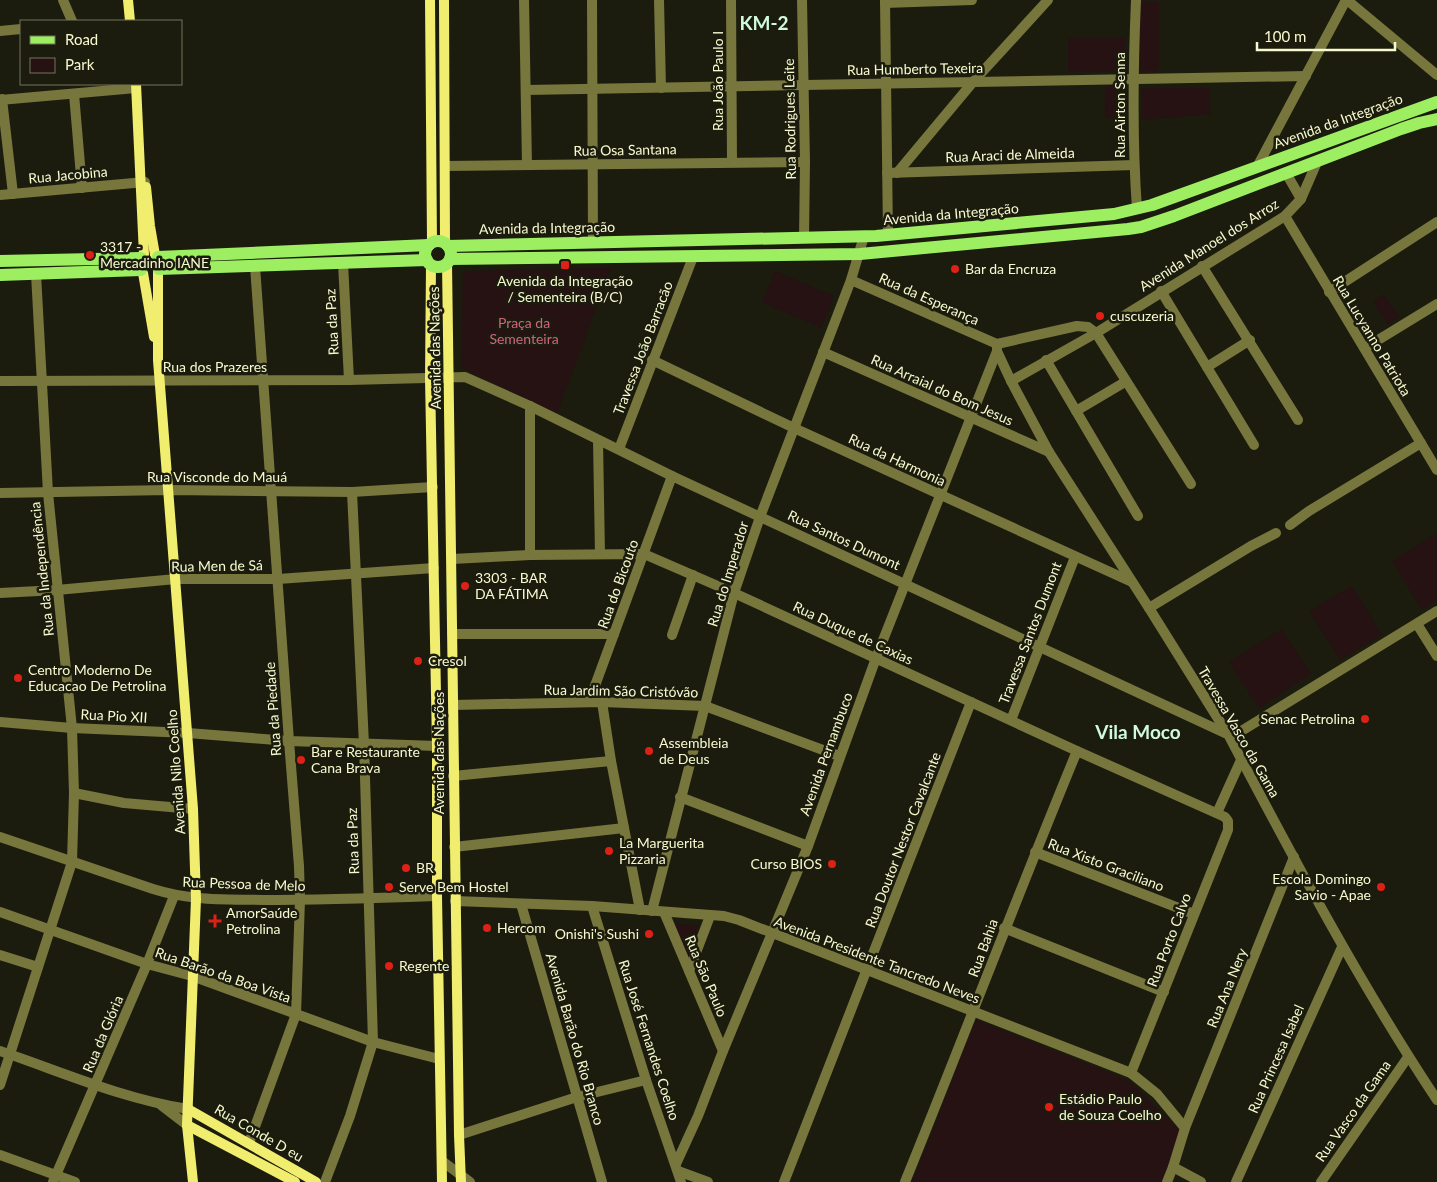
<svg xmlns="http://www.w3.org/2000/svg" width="1437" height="1182" viewBox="0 0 1437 1182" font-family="Lato,sans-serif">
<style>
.green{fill:#261113}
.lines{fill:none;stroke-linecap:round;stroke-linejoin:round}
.minor{stroke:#77763d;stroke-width:10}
.tertiary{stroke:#77763d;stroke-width:10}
.secondary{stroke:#f0ed6f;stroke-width:10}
.primary{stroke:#9dee61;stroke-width:12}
.poi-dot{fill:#dd2117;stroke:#1b1c0e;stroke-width:2}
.labels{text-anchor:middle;stroke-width:5;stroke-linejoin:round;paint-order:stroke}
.street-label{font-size:14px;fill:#f7face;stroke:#1b1c0e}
.poi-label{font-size:14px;fill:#f7face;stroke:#1b1c0e;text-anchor:start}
.park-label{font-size:14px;fill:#d16384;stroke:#1b1c0e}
.district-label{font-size:19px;font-weight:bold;fill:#d0fadd;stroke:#1b1c0e}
</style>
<rect width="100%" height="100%" fill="#1b1c0e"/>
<g class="green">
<rect x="1138" y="2" width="21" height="69"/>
<rect x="1068" y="38" width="57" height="34"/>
<path d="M 1106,85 L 1124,85 L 1124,118 L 1105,118 Z"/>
<path d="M 1141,88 L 1209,88 L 1210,114 L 1141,120 Z"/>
<path d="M 611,268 L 557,413 L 461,368 L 463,271 Z"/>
<path d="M 775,271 L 834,296 L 821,328 L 762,302 Z"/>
<path d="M 1384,294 L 1399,317 L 1388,324 L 1373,302 Z"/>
<path d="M 1437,533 L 1437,600 L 1422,610 L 1392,561 Z"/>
<path d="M 1352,586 L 1382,635 L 1340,660 L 1309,611 Z"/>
<path d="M 1282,629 L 1311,674 L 1259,708 L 1229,662 Z"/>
<path d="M 672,924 L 699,925 L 687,965 Z"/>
<path d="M 976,1020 L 1128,1080 L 1183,1134 L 1164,1182 L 912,1182 Z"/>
</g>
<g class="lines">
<g class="minor">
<path d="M 63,0 L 72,21"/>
<path d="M 524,0 L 527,165"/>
<path d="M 592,0 L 593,242"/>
<path d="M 659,0 L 661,88"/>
<path d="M 731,0 L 732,162"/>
<path d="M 802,0 L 805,162 L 804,238"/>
<path d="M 885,0 L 888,235"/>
<path d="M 1136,0 C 1133,70 1132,140 1137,209"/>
<path d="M 885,3 L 972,0"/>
<path d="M 0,31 L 21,29"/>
<path d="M 526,90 L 1306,76"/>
<path d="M 74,94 L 82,188"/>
<path d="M 2,99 L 13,194"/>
<path d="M 0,100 L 136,88"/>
<path d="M 446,166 L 805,162"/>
<path d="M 887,173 L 1134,165"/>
<path d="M 897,173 L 973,82 L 1048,0"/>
<path d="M 1286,173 L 1301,199"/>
<path d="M 0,195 L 145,182"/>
<path d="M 1285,216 L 1437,470"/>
<path d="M 343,263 L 349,380"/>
<path d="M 1202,266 L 1298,420"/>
<path d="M 851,280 L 997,344"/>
<path d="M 1161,291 L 1254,445"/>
<path d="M 1329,292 L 1437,222"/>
<path d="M 997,344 L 997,351 L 1011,381 L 1049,452 L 1149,608 L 1227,733"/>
<path d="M 997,344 L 1077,326 L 1088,327 L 1096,333 L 1191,484"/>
<path d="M 1365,348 L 1437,304"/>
<path d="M 823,352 L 1049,452"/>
<path d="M 652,360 L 794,428 L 1132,582"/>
<path d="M 1046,360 L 1138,516"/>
<path d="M 1207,367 L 1250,340"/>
<path d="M 0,381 L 349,380 L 465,377 L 530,406 L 672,476 L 1227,734"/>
<path d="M 1011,381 L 1096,333 L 1285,216 L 1301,199 L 1317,162"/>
<path d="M 530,406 L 530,555"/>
<path d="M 1076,411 L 1125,382"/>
<path d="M 598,440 L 600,554"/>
<path d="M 619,449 L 693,257"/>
<path d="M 0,493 L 169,490 L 352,492 L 433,487"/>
<path d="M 1290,525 L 1309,511 L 1421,443"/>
<path d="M 452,559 L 530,555 L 644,554 L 734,593 L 1077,751 L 1225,817 L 1228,821 L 1228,830 L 1131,1073"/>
<path d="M 0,593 L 57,590 L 176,579 L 278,579 L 434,568"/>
<path d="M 1149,608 L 1251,546 L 1276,533"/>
<path d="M 452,634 L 614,634"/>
<path d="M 672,635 L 693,575"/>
<path d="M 589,702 L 672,476"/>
<path d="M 602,702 L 611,761 L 640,910"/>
<path d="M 453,705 L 602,702 L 705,706 L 839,756"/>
<path d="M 1011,720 L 1075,557"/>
<path d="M 0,722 L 72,728 L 188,733 L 289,741 L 437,746"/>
<path d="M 453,776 L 611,761"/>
<path d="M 74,793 L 124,803 L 193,809"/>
<path d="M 680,797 L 808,846"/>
<path d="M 1217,813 L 1241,760"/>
<path d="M 454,847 L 624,828"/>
<path d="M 1035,852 L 1194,914"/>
<path d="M 592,906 L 646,1080 L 681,1182"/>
<path d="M 652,911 L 734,593 L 760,517 L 851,280 L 864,236"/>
<path d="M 0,912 L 147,964 L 192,976 L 373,1042 L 439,1059"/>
<path d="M 664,912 L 723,1051"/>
<path d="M 1004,928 L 1164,992"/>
<path d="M 0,955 L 38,967"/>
<path d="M 689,971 L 710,916"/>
<path d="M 0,1051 C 62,1072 123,1099 188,1109"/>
<path d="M 0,1085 L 72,862 L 74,793 L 72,728 L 48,493 L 36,274"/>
<path d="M 161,1105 L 187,1125"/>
<path d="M 1185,1128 L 1294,857"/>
<path d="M 459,1135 L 577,1097 L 646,1080"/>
<path d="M 249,1143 L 296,1014 L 300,900 L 299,866 L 289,741 L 255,266"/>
<path d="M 0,1155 L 75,1182"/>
<path d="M 442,1161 L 470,1182"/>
<path d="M 676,1164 L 698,1116 L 723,1051 L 808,846 L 876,658 L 997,351"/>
<path d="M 678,1171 L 708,1182"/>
<path d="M 53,1182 L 147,964 L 174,896"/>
<path d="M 325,1182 L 350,1116 L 373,1042 L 364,744 L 352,492"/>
<path d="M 784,1182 L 971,702"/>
<path d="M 905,1182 C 963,1039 1018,894 1077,751"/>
<path d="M 1167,1182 L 1173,1167"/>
<path d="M 1236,1182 L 1342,947"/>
<path d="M 1321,1182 L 1408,1057"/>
</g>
<g class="tertiary">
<path d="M 1347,0 L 1437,75"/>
<path d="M 1257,167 L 1346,0"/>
<path d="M 1437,611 L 1230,738 C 1295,861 1360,984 1437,1100"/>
<path d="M 1417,624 L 1437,656"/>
<path d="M 0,837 L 153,889 C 191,901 224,899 263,900 C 321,900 379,898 437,896"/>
<path d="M 455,901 L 592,906 L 724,916 L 739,920 L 1131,1073 L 1157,1094 L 1185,1128 L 1173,1167 L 1201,1182"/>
<path d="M 521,904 L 602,1182"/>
</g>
<g class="secondary">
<path d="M 128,0 L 130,21"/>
<path d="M 430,0 L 432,242"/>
<path d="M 444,0 L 445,243"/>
<path d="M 136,84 L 144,255"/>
<path d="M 146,187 L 150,226 L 155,255"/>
<path d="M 447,263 L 459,1135 L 461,1182"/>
<path d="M 431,265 L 430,378 L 437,746 L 437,896 L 442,1182"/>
<path d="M 158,271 L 158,360 L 193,809 L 196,899 L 187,1125 L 193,1182"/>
<path d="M 143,273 L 154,337"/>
<path d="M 188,1109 L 316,1182"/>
<path d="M 187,1125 L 295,1182"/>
</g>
<g class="primary">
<circle cx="438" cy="254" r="13"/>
<path d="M 448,246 L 876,236 L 1114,214 L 1152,205 L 1437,102"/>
<path d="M 158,257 L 429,245"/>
<path d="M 450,259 L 860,254 L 1128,229 L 1141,227 L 1174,216 L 1401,129 L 1419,123 L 1437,119"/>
<path d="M 0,261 L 141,258"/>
<path d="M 159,269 L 427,260"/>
<path d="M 0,275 L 141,270"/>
</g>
</g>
<g class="poi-dot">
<circle cx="90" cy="255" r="5"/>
<rect x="560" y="260" width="10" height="10" rx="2.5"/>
<circle cx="955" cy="269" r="5"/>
<circle cx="1100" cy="316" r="5"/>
<circle cx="465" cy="586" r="5"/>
<circle cx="418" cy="661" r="5"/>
<circle cx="18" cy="678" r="5"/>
<circle cx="1365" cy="719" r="5"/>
<circle cx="649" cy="751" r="5"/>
<circle cx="301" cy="760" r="5"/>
<circle cx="609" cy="851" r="5"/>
<circle cx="832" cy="864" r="5"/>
<circle cx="406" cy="868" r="5"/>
<circle cx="389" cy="887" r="5"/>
<circle cx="1381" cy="887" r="5"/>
<path d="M212.5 913.5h5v5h5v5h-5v5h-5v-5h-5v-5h5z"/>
<circle cx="487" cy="928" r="5"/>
<circle cx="649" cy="934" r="5"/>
<circle cx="389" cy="966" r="5"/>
<circle cx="1049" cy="1107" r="5"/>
</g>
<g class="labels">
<g class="street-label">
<text transform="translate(915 69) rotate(-1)" y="5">Rua Humberto Texeira</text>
<text transform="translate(718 81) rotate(-90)" y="5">Rua João Paulo I</text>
<text transform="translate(1120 105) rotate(-90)" y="5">Rua Airton Senna</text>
<text transform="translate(790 119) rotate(-91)" y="5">Rua Rodrigues Leite</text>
<text transform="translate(1338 121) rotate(-20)" y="5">Avenida da Integração</text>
<text transform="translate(625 150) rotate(-1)" y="5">Rua Osa Santana</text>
<text transform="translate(1010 155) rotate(-2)" y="5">Rua Araci de Almeida</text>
<text transform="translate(68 175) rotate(-5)" y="5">Rua Jacobina</text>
<text transform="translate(951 214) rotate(-5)" y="5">Avenida da Integração</text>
<text transform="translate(547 228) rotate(-1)" y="5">Avenida da Integração</text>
<text transform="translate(1209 245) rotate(-32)" y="5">Avenida Manoel dos Arroz</text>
<text transform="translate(929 299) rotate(24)" y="5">Rua da Esperança</text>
<text transform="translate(332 322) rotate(-93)" y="5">Rua da Paz</text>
<text transform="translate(1372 336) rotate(59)" y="5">Rua Lucyanno Patriota</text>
<text transform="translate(435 348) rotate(-91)" y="5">Avenida das Nações</text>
<text transform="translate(643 348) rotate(-69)" y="5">Travessa João Barracão</text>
<text x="215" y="372">Rua dos Prazeres</text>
<text transform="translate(942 390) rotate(24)" y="5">Rua Arraial do Bom Jesus</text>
<text transform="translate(897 460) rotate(25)" y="5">Rua da Harmonia</text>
<text x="217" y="482">Rua Visconde do Mauá</text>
<text transform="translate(844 540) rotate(25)" y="5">Rua Santos Dumont</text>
<text transform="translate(217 566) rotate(-1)" y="5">Rua Men de Sá</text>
<text transform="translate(42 569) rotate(-96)" y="5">Rua da Independência</text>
<text transform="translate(728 574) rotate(-73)" y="5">Rua do Imperador</text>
<text transform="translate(618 584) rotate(-70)" y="5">Rua do Bicouto</text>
<text transform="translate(853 633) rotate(25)" y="5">Rua Duque de Caxias</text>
<text transform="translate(1030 633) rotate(-69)" y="5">Travessa Santos Dumont</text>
<text transform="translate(621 691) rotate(1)" y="5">Rua Jardim São Cristóvão</text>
<text transform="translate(273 709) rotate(-94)" y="5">Rua da Piedade</text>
<text transform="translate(114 716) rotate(3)" y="5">Rua Pio XII</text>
<text transform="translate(1239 732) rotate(60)" y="5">Travessa Vasco da Gama</text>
<text transform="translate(439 753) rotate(-90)" y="5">Avenida das Nações</text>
<text transform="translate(826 754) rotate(-70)" y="5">Avenida Pernambuco</text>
<text transform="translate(176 772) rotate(-94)" y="5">Avenida Nilo Coelho</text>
<text transform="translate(903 840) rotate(-69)" y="5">Rua Doutor Nestor Cavalcante</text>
<text transform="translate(353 841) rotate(-92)" y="5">Rua da Paz</text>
<text transform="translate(1106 865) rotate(21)" y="5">Rua Xisto Graciliano</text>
<text transform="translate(244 884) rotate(2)" y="5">Rua Pessoa de Melo</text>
<text transform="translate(1169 940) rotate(-69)" y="5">Rua Porto Calvo</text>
<text transform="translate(983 948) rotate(-70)" y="5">Rua Bahia</text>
<text transform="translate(877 960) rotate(21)" y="5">Avenida Presidente Tancredo Neves</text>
<text transform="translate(223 975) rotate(19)" y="5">Rua Barão da Boa Vista</text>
<text transform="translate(706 976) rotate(67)" y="5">Rua São Paulo</text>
<text transform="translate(1227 988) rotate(-68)" y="5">Rua Ana Nery</text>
<text transform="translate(103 1034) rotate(-67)" y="5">Rua da Glória</text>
<text transform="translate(575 1039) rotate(74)" y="5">Avenida Barão do Rio Branco</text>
<text transform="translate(649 1040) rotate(72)" y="5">Rua José Fernandes Coelho</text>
<text transform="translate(1276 1059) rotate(-66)" y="5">Rua Princesa Isabel</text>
<text transform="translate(1353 1111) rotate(-55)" y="5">Rua Vasco da Gama</text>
<text transform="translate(259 1133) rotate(30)" y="5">Rua Conde D eu</text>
</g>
<g class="poi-label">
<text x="100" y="252">3317 -<tspan x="100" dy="16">Mercadinho IANE</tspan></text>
<text x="965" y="274">Bar da Encruza</text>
<text x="565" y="286" text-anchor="middle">Avenida da Integração<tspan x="565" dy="16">/ Sementeira (B/C)</tspan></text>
<text x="1110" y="321">cuscuzeria</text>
<text x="475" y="583">3303 - BAR<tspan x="475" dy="16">DA FÁTIMA</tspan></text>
<text x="428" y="666">Cresol</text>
<text x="28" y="675">Centro Moderno De<tspan x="28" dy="16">Educacao De Petrolina</tspan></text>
<text x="1355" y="724" text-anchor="end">Senac Petrolina</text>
<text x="659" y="748">Assembleia<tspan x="659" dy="16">de Deus</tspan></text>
<text x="311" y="757">Bar e Restaurante<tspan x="311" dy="16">Cana Brava</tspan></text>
<text x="619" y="848">La Marguerita<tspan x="619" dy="16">Pizzaria</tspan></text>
<text x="822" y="869" text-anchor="end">Curso BIOS</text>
<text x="416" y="873">BR</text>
<text x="1371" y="884" text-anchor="end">Escola Domingo<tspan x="1371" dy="16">Savio - Apae</tspan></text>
<text x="399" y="892">Serve Bem Hostel</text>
<text x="226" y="918">AmorSaúde<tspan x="226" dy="16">Petrolina</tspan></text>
<text x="497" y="933">Hercom</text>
<text x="639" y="939" text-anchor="end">Onishi's Sushi</text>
<text x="399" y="971">Regente</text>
<text x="1059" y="1104">Estádio Paulo<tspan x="1059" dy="16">de Souza Coelho</tspan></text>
</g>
<g class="park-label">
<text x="524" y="328">Praça da<tspan x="524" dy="16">Sementeira</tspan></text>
</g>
<g class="district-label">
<text x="764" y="30">KM-2</text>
<text x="1138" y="739">Vila Moco</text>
</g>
</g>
<rect x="20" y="20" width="162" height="65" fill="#1b1c0e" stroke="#73755b"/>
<rect x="30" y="36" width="25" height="8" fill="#9dee61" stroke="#73755b"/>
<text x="65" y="45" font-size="15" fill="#f7face">Road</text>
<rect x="30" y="58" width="25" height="15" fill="#261113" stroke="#73755b"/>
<text x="65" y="70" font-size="15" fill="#f7face">Park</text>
<path d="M1257 42v8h138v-8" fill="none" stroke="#f7face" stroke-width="2.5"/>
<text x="1264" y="42" font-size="15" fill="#f7face" stroke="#1b1c0e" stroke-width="4" paint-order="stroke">100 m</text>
</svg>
